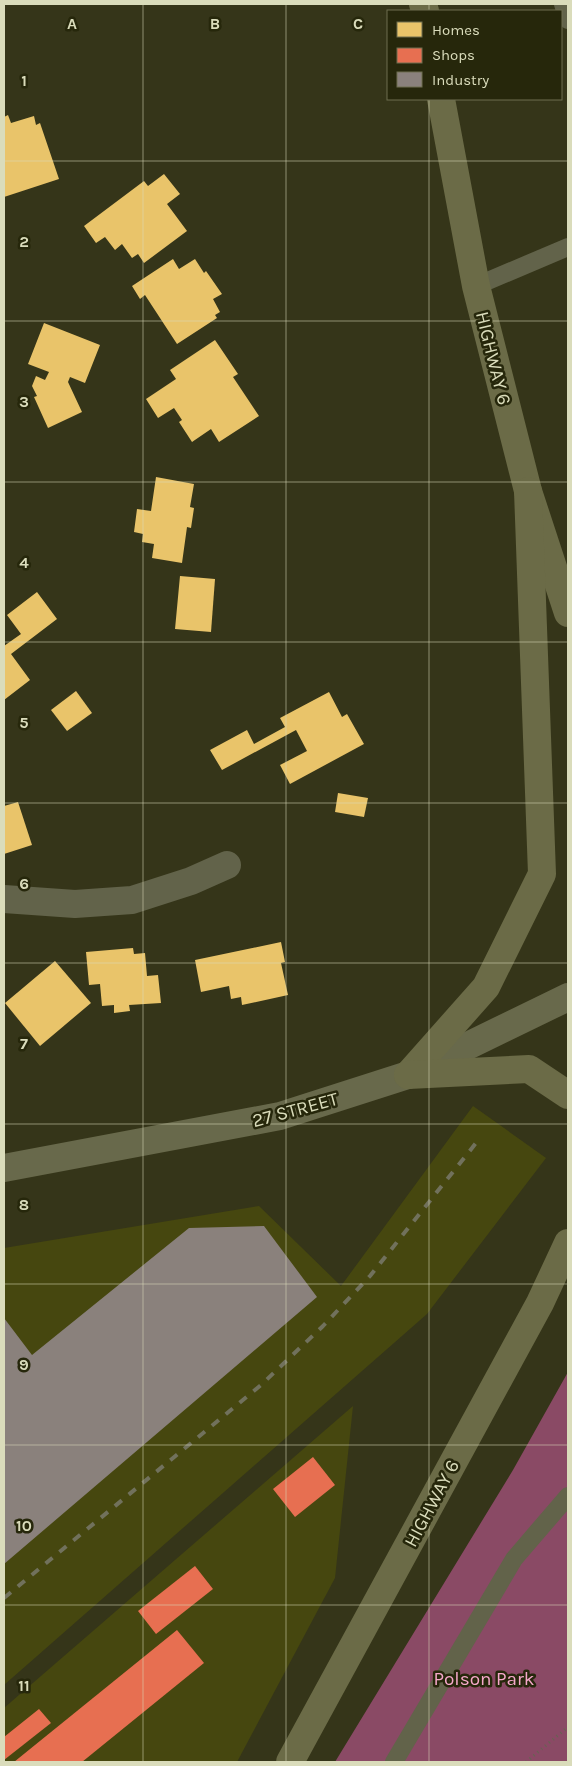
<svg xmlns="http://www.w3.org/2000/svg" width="572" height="1766" viewBox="0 0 572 1766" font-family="Karla,sans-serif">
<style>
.built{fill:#46470f}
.green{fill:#8a4a65}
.homes{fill:#e9c46a}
.shops{fill:#e76f51}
.industry{fill:#8a817c}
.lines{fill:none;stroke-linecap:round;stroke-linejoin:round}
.path{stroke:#656551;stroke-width:3;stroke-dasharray:1 4;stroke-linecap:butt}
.service{stroke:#62634a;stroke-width:18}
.minor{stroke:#62634a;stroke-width:28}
.secondary{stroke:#68694b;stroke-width:28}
.primary{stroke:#6b6b47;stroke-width:28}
.rail{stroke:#71715c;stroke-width:4;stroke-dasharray:9 9;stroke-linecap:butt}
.grid{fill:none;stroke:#dadcbb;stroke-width:1;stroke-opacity:0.55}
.labels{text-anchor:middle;stroke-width:5;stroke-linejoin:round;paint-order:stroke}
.street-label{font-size:19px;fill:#dadcbb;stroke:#26270b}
.park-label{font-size:19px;fill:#f6a8cb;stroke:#26270b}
.grid-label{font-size:16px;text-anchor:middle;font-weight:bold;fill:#dadcbb;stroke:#26270b;stroke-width:5;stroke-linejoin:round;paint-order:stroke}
</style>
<rect width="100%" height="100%" fill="#353519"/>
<g class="built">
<path d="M 473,1106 L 546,1158 L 427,1314 L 4,1685 L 4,1248 L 259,1206 L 341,1286 Z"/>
<path d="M 353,1406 L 335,1578 L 237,1762 L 4,1762 L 4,1708 Z"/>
</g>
<path class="green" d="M 568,1372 L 568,1762 L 335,1762 L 513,1470 Z"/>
<g class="homes">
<path d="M 8,115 L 11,123 L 34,116 L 36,125 L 40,123 L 59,179 L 4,197 L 4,117 Z"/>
<path d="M 164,174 L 180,194 L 167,204 L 187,231 L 144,263 L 138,254 L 132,258 L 122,244 L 115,250 L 105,237 L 96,243 L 84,226 L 144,181 L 148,186 Z"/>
<path d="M 173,259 L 179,269 L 195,259 L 204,273 L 206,271 L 222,294 L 213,299 L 220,312 L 215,315 L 217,318 L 177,344 L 145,295 L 140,299 L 132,286 Z"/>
<path d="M 44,323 L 100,345 L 85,383 L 70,377 L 68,382 L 82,412 L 48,428 L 34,397 L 37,396 L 32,386 L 36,376 L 45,380 L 49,372 L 28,364 Z"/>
<path d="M 215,340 L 238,374 L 233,377 L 259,416 L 219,442 L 211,429 L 192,442 L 179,422 L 182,420 L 174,408 L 158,418 L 146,399 L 176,379 L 170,370 Z"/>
<path d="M 156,477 L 194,484 L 190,507 L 194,508 L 191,528 L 187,527 L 182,563 L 152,558 L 154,544 L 142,542 L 143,534 L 134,532 L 137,509 L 151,511 Z"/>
<path d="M 180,576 L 215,579 L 211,632 L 175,629 Z"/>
<path d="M 37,592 L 57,619 L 11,654 L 30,680 L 4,700 L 4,646 L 21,634 L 7,615 Z"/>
<path d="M 76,691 L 92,713 L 67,731 L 51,710 Z"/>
<path d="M 329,692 L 342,717 L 347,714 L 364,744 L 290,784 L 280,765 L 307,751 L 296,730 L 222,770 L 210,750 L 247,730 L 254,744 L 285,727 L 280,718 Z"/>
<path d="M 338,793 L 368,798 L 364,817 L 335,812 Z"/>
<path d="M 18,802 L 32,845 L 4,854 L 4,806 Z"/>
<path d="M 281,942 L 285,962 L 281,963 L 288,995 L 242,1005 L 241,997 L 231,999 L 229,986 L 201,992 L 195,960 Z"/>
<path d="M 133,948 L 134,954 L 145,953 L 147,976 L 158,975 L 161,1003 L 129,1005 L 130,1011 L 114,1013 L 114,1005 L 102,1006 L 100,984 L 89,985 L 86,952 Z"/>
<path d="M 55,961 L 91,1003 L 40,1046 L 5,1003 Z"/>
</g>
<g class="shops">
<path d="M 313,1457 L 335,1485 L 295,1517 L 273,1489 Z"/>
<path d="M 195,1566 L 213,1589 L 156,1634 L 138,1611 Z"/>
<path d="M 177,1630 L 204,1663 L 82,1762 L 14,1762 Z"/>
<path d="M 39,1709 L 51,1723 L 4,1760 L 4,1737 Z"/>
</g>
<path class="industry" d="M 264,1226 L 317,1297 L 4,1564 L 4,1318 L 32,1355 L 189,1228 Z"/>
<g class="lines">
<path class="path" d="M 526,1762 L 568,1727"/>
<g class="service">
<path d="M 563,4 L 568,20"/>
<path d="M 476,286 L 568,247"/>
<path d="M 394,1762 L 514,1559 L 568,1496"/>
</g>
<path class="minor" d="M 4,899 L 75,904 L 132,900 L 191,881 L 227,865"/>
<path class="secondary" d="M 4,1168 L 280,1116 L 408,1075 L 568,997"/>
<g class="primary">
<path d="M 423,4 L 425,11"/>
<path d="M 441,99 L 476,286 L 528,491 L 568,613"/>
<path d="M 408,1075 L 486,987 L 542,874 L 528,491"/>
<path d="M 408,1075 L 529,1069 L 568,1095"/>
<path d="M 290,1762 L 540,1303 L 568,1243"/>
</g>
<path class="rail" d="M 4,1598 L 261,1385 L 323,1326 L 370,1276 L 476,1143"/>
</g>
<path class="grid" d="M 143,4 L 143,1762M 286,4 L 286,1762M 429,4 L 429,11M 429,99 L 429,1762M 4,161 L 568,161M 4,321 L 568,321M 4,482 L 568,482M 4,642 L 568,642M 4,803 L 568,803M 4,963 L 568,963M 4,1124 L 568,1124M 4,1284 L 568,1284M 4,1445 L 568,1445M 4,1605 L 568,1605"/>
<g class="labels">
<g class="street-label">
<text transform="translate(494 358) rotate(76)" y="7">HIGHWAY 6</text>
<text transform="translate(295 1109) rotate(-15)" y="7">27 STREET</text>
<text transform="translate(431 1503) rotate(-62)" y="7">HIGHWAY 6</text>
</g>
<g class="park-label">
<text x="484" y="1685">Polson Park</text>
</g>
</g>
<g class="grid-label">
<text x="72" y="29">A</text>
<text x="215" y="29">B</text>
<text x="358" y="29">C</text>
<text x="24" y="86">1</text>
<text x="24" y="247">2</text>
<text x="24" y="407">3</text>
<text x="24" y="568">4</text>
<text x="24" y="728">5</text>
<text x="24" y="889">6</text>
<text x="24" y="1049">7</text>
<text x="24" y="1210">8</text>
<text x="24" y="1370">9</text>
<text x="24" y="1531">10</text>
<text x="24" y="1691">11</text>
</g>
<rect width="572" height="1766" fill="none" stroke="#dadcbb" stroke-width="10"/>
<rect x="387" y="10" width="175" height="90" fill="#26270b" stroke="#6e6f51"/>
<rect x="397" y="22" width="25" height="15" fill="#e9c46a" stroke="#6e6f51"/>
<text x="432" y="35" font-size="15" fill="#dadcbb">Homes</text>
<rect x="397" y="48" width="25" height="15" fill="#e76f51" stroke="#6e6f51"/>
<text x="432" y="60" font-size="15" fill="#dadcbb">Shops</text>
<rect x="397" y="72" width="25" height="15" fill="#8a817c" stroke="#6e6f51"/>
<text x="432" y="85" font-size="15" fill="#dadcbb">Industry</text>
</svg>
